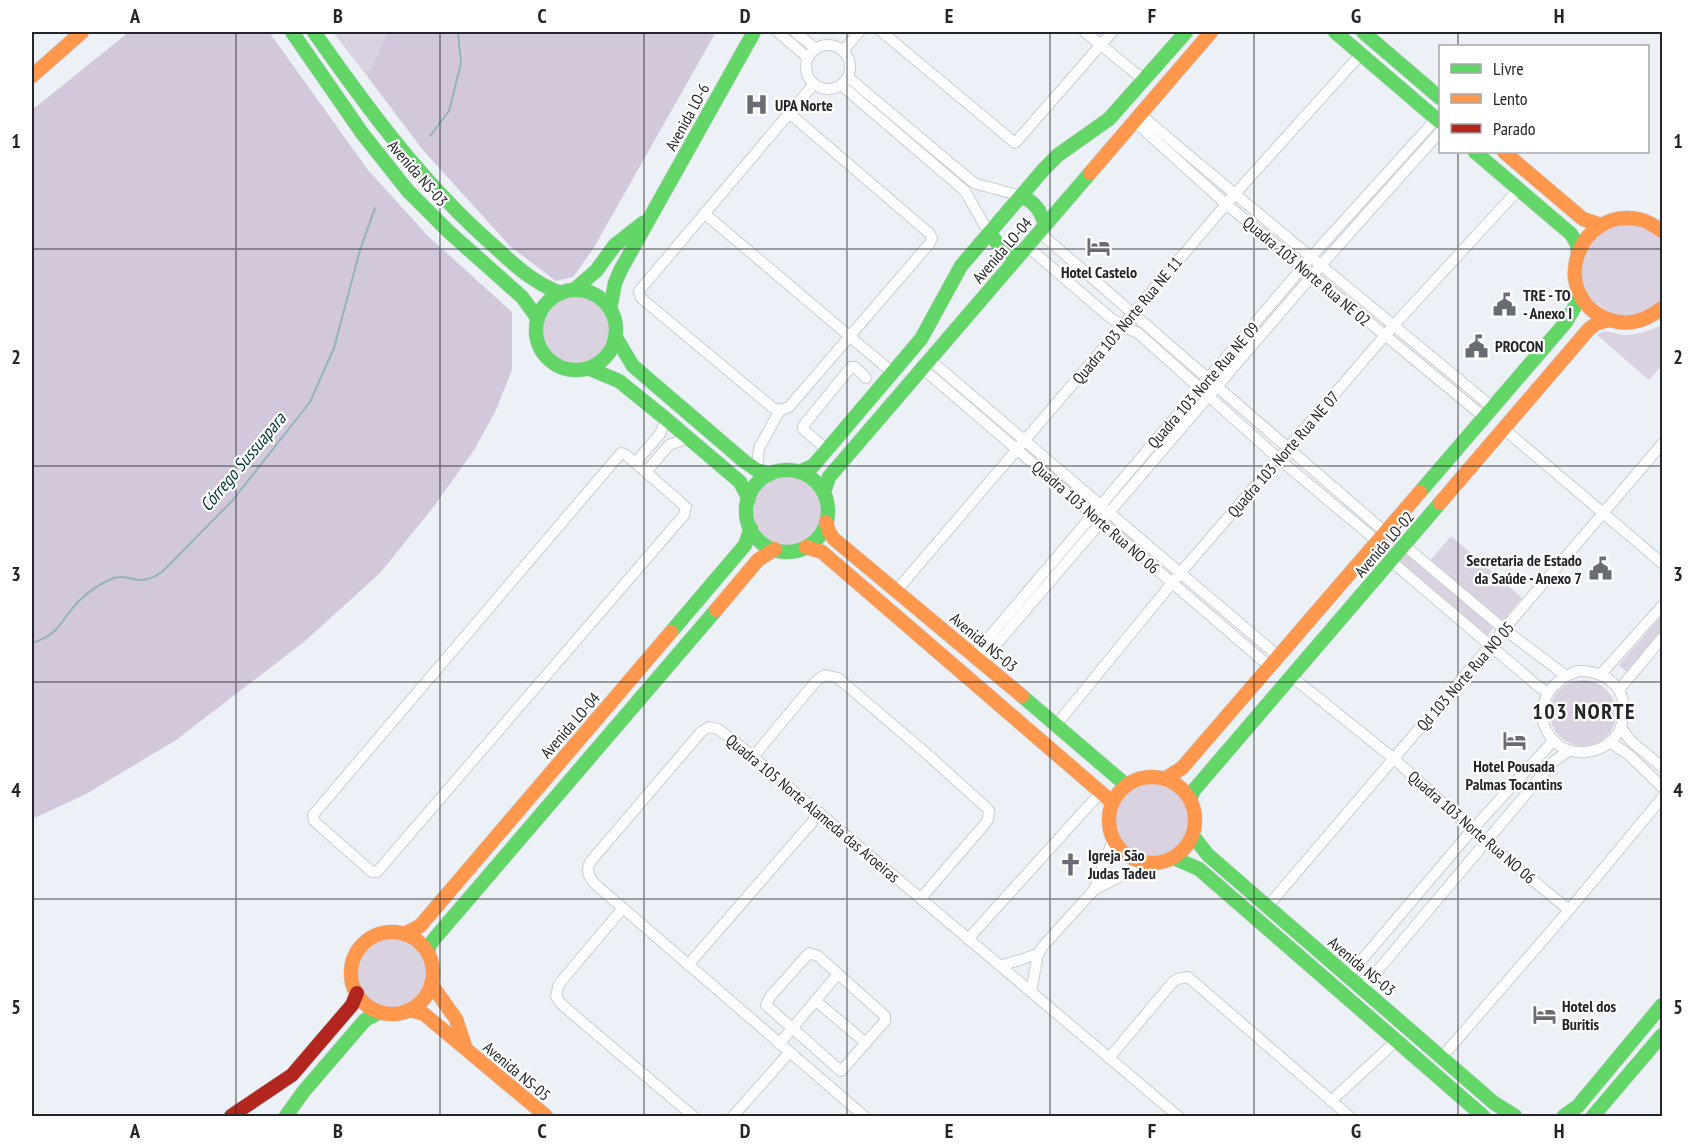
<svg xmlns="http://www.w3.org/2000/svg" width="1694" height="1148" viewBox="0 0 1694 1148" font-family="'PT Sans Narrow',sans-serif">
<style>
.green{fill:#dad1e1}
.forest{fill:#d3c7dc}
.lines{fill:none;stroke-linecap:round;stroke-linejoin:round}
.stream{stroke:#92b5b9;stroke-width:2}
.street-casing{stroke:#caced3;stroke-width:12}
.fast-casing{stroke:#caced3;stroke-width:15}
.slow-casing{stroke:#caced3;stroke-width:15}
.jam-casing{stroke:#caced3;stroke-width:15}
.street{stroke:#fcfdfe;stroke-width:10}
.fast{stroke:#63d668;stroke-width:14}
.slow{stroke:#ff974d;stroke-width:14}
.jam{stroke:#b3261e;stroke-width:14}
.grid{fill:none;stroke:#23252a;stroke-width:1.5;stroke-opacity:0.55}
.labels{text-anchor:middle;stroke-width:4.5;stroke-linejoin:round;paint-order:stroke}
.poi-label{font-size:16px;font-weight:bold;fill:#23252a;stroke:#fff;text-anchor:start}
.street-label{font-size:16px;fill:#23252a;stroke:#fff}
.water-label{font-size:18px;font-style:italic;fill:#013335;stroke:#fff}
.district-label{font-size:22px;font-weight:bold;letter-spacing:1.5px;fill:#23252a;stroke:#fff}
.neatline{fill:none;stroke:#23252a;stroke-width:2}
.grid-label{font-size:20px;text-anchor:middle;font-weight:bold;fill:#23252a}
</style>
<rect width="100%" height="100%" fill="#ecf0f7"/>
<g class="green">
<path d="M 333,32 L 388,32 L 367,76 Z"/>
<path d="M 1632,223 L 1662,238 L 1662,302 L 1647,313 L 1616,316 L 1592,301 L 1582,285 L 1580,267 L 1585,249 L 1603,229 Z"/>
<circle cx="576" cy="330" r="33"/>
<path d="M 1661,326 L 1662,328 L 1662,365 L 1649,380 L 1597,335 C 1606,327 1615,335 1626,335 C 1638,335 1649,330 1661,326 Z"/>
<circle cx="787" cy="511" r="35"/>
<path d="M 1451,536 L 1522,598 L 1502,622 L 1430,561 Z"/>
<path d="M 1403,550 L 1494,627 L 1487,636 L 1396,558 Z"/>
<path d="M 1662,615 L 1662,632 L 1628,673 L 1619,665 Z"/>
<circle cx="1583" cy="713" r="33"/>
<circle cx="1152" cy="820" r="37"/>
<circle cx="392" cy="973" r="35"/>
</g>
<g class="forest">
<path d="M 129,32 L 269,32 L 368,170 L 428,236 L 512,312 L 512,370 L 495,412 L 474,450 L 435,505 L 380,573 L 305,641 L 176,740 L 86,794 L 32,819 L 32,110 Z"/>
<path d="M 388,32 L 716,32 L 593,249 L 573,277 L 556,281 L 511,247 L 470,202 L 422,149 L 367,76 Z"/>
</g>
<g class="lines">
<g class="stream">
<path d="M 430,136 L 449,111 L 461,63 L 458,32"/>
<path d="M 32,643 C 61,634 60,620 79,601 C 87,593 98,585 109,580 C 120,574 129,579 140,580 C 149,580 155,576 162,572 L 232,501 L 310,402 L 334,348 L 360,250 L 375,208"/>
</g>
<defs>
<g id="street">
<path d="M 778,32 L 808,58"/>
<path d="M 795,32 L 816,49"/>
<path d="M 882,32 L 1015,143 L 1112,32"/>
<path d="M 1085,32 L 1144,80"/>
<circle cx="828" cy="67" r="22"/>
<path d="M 843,51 L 859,32"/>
<path d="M 848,77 L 974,183 L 1021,196"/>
<path d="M 841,85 L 965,191 L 989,233"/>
<path d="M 1140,114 C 1256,213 1375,309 1492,407"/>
<path d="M 1134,121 L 1226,204 L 1484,417"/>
<path d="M 704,213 L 893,373"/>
<path d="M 1039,232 L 1385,532"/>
<path d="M 1027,246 L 1107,315 L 1122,326 L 1138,333 L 1279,459 L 1377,541"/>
<path d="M 930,360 L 1278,656"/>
<path d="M 922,368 L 1269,666"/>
<path d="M 780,410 L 773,408 L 641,298 L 639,291 L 814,84"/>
<path d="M 780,410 L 789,407 L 930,243 L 932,238 L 929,233 L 789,113"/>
<path d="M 1504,429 L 1662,563"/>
<path d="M 827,450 L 803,429 L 803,426 L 851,367 L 855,367 L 866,378"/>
<path d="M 621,453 L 625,454 L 686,507 L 684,515 L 377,872 L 372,872 L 314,821 L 313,815 Z"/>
<path d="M 635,463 L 660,434 L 666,419"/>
<path d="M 757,470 L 759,448 L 780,410"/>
<path d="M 646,472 L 669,445 L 688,438"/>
<path d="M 1404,545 L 1505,630 L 1565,675"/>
<path d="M 1391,561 L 1539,687 L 1548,692"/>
<path d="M 897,590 L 1234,195 L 1361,54"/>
<path d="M 974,655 L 1311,257 L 1436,119"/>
<path d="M 982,661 L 1322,264 L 1440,132"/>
<path d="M 1578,671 C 1605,671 1627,686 1623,715 C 1622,722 1622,728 1618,733 C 1605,754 1572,759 1555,742 C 1528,714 1547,681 1578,671 Z"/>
<path d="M 1601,674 L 1662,606"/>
<path d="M 1292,677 L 1393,758 L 1486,842 L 1569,910"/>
<path d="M 1619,690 L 1662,638"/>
<path d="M 1056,725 L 1181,572 L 1394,325 L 1519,189"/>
<path d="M 1621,728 L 1631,741 L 1662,767"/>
<path d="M 1610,742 L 1629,755 L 1662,787"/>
<path d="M 753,757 L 817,680 L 825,675 L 838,678 L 927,754 L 989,810 L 988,819 L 985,824 L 921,898"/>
<path d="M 1094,890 L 1113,839"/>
<path d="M 1267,907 L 1662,444"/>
<path d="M 623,908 L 559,984 L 556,996 L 561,1004 L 693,1116"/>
<path d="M 968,939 L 1101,792"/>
<path d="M 809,953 L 818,956 L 885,1016 L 885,1021 L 841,1071 L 766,1005 L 770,997 Z"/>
<path d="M 688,965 L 820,813"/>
<path d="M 1000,966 L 1038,954"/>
<path d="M 1348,976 L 1472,830 L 1553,741"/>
<path d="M 1363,988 L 1553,762 L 1567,752"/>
<path d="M 1031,992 L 1038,954 L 1044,945 L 1094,890 L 1146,863"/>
<path d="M 816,1001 L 866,1043"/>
<path d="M 779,1044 L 838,974"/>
<path d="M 1442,1057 L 1569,910 L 1662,798"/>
<path d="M 1109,1058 L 1172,983 L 1177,979 L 1188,977 L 1349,1116"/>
<path d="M 1331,1101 L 1396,1041"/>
<path d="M 733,1116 L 789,1053"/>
<path d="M 864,1116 L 595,884 C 589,877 585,870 591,861 L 701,732 L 709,727 L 718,729 L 739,745 L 1178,1116"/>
</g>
<g id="fast">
<path d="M 292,32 L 362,133 L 408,191 L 449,232 L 522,297 L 538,319"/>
<path d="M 314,32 C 368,109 423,184 494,246 C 514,265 535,284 561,293"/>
<path d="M 1335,32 L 1440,122"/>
<path d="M 1363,32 L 1440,98"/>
<path d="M 1475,152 L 1571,234 L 1577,244 L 1578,252"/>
<path d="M 1021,196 C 1035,202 1041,211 1045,225"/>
<path d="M 989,233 L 1004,251 L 1018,256"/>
<path d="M 574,290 L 596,271 L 615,245 L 643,223"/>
<circle cx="576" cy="330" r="40"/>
<path d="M 610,309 L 615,283 L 620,271 L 754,32"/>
<path d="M 615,336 L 633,366 L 745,462 L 757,470 L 770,474"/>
<path d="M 588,368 L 619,381 L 666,419 L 740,482 L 749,499"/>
<circle cx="787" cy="511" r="41"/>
<path d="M 799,472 L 813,466 L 921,339 L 961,266 L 1044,169 L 1058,155 L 1109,119 L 1186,32"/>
<path d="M 824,492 L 829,477 L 1090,173"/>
<path d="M 1420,492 L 1566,322 L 1581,296"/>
<path d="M 671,632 L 745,545 L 751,528"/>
<path d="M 1022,696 L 1126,785"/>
<path d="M 1190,799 L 1194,790 L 1440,503"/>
<path d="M 1193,836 L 1208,855 L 1494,1103 L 1515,1116"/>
<path d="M 1174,858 L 1199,869 L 1483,1116"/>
<path d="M 428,954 L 429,946 L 435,938 L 716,610"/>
<path d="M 286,1116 L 304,1091 L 365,1020 L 380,1012"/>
<path d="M 1564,1116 L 1578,1106 L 1662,1005"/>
<path d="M 1593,1116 L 1662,1035"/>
</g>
<g id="slow">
<path d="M 32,76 L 82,32"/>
<path d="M 1504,152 L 1583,219 L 1601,225"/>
<path d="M 1090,173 L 1211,32"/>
<path d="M 1662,231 C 1656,227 1649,222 1642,220 C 1577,204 1546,297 1610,320 C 1629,326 1647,320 1662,308"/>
<path d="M 1440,503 L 1589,329 L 1597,323 L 1610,320"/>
<path d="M 826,522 L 829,532 L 834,539 L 1022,696"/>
<path d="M 806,547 L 822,552 L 1112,802"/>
<path d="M 716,610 L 758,560 L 775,549"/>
<circle cx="1152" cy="820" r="43"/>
<path d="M 1166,778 L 1182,768 L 1420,492"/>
<circle cx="392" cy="973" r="41"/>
<path d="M 404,934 L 420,926 L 671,632"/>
<path d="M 431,984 L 456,1019 L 465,1046"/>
<path d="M 410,1010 L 424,1014 L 546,1116"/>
</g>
<path id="jam" d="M 231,1116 L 292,1075 L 352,1005 L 357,993"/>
</defs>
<use href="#street" class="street-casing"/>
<use href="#fast" class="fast-casing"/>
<use href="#slow" class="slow-casing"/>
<use href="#jam" class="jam-casing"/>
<use href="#street" class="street"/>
<use href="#fast" class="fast"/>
<use href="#slow" class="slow"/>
<use href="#jam" class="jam"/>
</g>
<path class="grid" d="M 236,32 L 236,1116M 440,32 L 440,1116M 644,32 L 644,1116M 847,32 L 847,1116M 1050,32 L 1050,1116M 1254,32 L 1254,1116M 1458,32 L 1458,46M 1458,152 L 1458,1116M 32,249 L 1662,249M 32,466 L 1662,466M 32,682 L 1662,682M 32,899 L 1662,899"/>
<defs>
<symbol id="hospital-bare" viewBox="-9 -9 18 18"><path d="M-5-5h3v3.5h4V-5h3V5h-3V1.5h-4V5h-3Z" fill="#696c72" stroke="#fff" stroke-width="2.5" paint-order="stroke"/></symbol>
<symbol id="hotel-bare" viewBox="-9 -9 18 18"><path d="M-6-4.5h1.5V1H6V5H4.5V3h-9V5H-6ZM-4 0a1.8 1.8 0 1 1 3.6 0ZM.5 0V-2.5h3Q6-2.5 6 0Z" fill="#696c72" stroke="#fff" stroke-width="2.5" paint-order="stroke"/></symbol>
<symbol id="civic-bare" viewBox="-9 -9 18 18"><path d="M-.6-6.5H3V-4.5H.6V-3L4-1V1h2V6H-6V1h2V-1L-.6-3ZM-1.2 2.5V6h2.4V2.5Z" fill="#696c72" stroke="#fff" stroke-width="2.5" paint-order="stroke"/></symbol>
<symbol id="church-bare" viewBox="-9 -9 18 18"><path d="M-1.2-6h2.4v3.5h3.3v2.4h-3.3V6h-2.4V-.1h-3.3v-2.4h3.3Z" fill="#696c72" stroke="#fff" stroke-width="2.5" paint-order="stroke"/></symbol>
</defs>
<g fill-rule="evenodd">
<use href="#hospital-bare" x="740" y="88" width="33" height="33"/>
<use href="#hotel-bare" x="1082" y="230" width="33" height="33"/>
<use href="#civic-bare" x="1488" y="288" width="33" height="33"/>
<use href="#civic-bare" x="1460" y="330" width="33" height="33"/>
<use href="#civic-bare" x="1584" y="552" width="33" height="33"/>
<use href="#hotel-bare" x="1498" y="724" width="33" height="33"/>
<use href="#church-bare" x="1054" y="848" width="33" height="33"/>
<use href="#hotel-bare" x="1528" y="998" width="33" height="33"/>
</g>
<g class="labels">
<g class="poi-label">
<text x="775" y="111">UPA Norte</text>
<text x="1099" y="278" text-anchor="middle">Hotel Castelo</text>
<text x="1523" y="301">TRE - TO<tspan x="1523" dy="18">- Anexo I</tspan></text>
<text x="1495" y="352">PROCON</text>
<text x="1582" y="566" text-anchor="end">Secretaria de Estado<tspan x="1582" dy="18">da Saúde - Anexo 7</tspan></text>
<text x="1514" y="772" text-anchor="middle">Hotel Pousada<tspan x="1514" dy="18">Palmas Tocantins</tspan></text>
<text x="1088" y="861">Igreja São<tspan x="1088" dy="18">Judas Tadeu</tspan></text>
<text x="1562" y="1012">Hotel dos<tspan x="1562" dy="18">Buritis</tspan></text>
</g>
<g class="street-label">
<text transform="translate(687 117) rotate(-61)" y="6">Avenida LO-6</text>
<text transform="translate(418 173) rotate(49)" y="6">Avenida NS-03</text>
<text transform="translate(1002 250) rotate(-49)" y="6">Avenida LO-04</text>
<text transform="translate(1307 271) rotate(40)" y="6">Quadra 103 Norte Rua NE 02</text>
<text transform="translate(1127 320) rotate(-50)" y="6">Quadra 103 Norte Rua NE 11</text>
<text transform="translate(1203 385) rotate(-49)" y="6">Quadra 103 Norte Rua NE 09</text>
<text transform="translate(1283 454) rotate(-49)" y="6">Quadra 103 Norte Rua NE 07</text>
<text transform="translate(1096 517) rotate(41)" y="6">Quadra 103 Norte Rua NO 06</text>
<text transform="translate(1384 544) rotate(-49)" y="6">Avenida LO-02</text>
<text transform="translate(984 642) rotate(40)" y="6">Avenida NS-03</text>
<text transform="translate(1465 676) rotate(-49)" y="6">Qd 103 Norte Rua NO 05</text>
<text transform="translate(570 725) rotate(-49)" y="6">Avenida LO-04</text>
<text transform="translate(813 808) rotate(40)" y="6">Quadra 105 Norte Alameda das Aroeiras</text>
<text transform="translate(1472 827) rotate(41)" y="6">Quadra 103 Norte Rua NO 06</text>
<text transform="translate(1362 966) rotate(40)" y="6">Avenida NS-03</text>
<text transform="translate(517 1071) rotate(40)" y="6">Avenida NS-05</text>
</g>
<g class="water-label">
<text transform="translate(243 462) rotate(-50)" y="6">Córrego Sussuapara</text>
</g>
<g class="district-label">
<text x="1584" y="719">103 NORTE</text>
</g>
</g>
<rect width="1694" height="1148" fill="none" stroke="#ffffff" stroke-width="66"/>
<rect x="1439" y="45" width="210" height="108" fill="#ffffff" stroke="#a7a8aa" stroke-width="1.5"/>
<rect x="1451" y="64" width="30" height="9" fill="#63d668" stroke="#a7a8aa" stroke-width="1.5"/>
<text x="1493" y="75" font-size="18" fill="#23252a">Livre</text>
<rect x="1451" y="94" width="30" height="9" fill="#ff974d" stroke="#a7a8aa" stroke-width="1.5"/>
<text x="1493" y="105" font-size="18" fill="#23252a">Lento</text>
<rect x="1451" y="124" width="30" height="9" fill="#b3261e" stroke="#a7a8aa" stroke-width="1.5"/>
<text x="1493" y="135" font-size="18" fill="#23252a">Parado</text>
<rect x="33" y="33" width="1628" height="1082" class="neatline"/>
<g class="grid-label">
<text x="135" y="23">A</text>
<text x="338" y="23">B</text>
<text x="542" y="23">C</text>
<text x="745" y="23">D</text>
<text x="949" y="23">E</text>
<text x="1152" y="23">F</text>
<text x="1356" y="23">G</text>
<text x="1559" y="23">H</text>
<text x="16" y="148">1</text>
<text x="1678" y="148">1</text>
<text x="16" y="364">2</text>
<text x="1678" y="364">2</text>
<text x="16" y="581">3</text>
<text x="1678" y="581">3</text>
<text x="16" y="797">4</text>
<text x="1678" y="797">4</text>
<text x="16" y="1014">5</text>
<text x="1678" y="1014">5</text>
<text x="135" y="1138">A</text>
<text x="338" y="1138">B</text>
<text x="542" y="1138">C</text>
<text x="745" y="1138">D</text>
<text x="949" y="1138">E</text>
<text x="1152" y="1138">F</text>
<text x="1356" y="1138">G</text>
<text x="1559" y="1138">H</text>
</g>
</svg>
